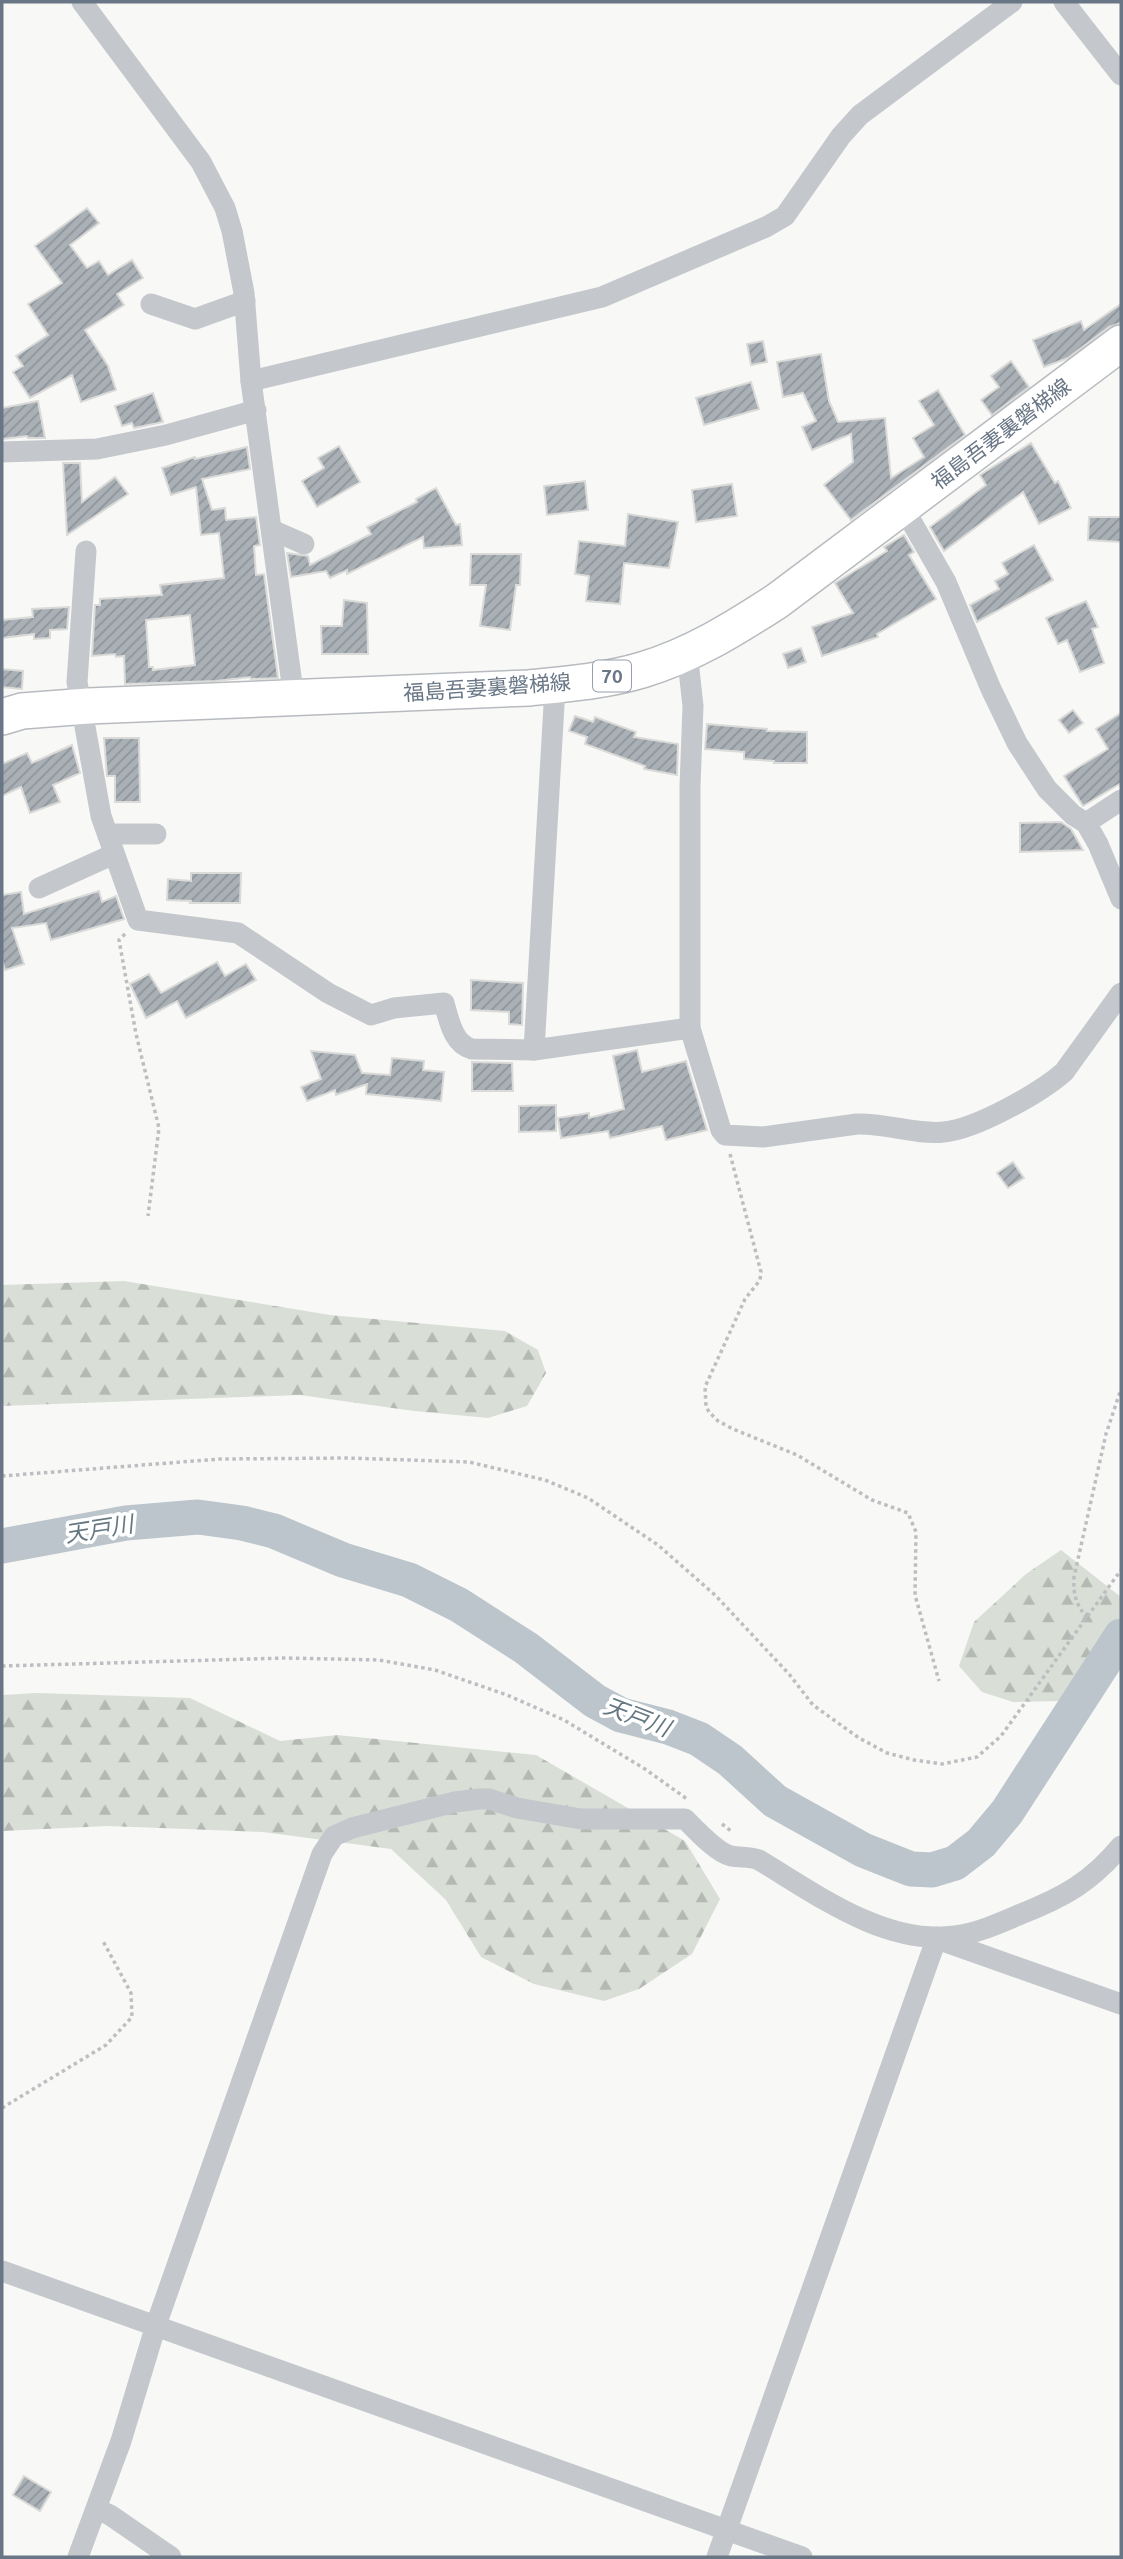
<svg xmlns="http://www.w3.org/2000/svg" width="1123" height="2559" viewBox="0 0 1123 2559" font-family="Ubuntu,'Noto Sans JP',sans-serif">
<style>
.forest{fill:url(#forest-firs)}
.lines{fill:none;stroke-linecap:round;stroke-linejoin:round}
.river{stroke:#bcc5cb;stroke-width:35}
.building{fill:url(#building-hatch);stroke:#dadad8;stroke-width:2;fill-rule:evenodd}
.primary-casing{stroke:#b7bbbf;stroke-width:38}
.path{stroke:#bcbec1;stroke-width:3.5;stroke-dasharray:3.5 3.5;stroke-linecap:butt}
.minor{stroke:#c4c7cb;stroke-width:21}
.primary{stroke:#fff;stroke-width:35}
.labels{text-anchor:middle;stroke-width:7;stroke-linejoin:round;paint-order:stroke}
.shield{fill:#fff;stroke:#969faa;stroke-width:2}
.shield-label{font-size:19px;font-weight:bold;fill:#697685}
.street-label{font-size:21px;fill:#697685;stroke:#fff}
.water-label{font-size:23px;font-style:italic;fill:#657780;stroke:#fff}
</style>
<defs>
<pattern id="forest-firs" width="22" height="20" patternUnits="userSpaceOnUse" patternTransform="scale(1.75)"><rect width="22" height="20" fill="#d9dfd7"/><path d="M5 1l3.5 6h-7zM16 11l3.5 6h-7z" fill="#b4b9b4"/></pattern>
<pattern id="building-hatch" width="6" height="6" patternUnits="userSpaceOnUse" patternTransform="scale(1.75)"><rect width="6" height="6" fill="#a9b0b6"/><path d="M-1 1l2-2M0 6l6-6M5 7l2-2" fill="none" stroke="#8e949a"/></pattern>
</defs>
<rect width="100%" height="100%" fill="#f8f8f6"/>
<g class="forest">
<path d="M 124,1281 L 330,1315 L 505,1331 L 538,1350 L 546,1373 L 527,1406 L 488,1418 L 414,1411 L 300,1395 L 2,1406 L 2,1285 Z"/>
<path d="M 1061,1550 L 1121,1597 L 1121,1657 L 1095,1683 L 1060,1701 L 1013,1702 L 982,1692 L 959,1666 L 974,1622 L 1026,1574 Z"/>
<path d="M 37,1693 L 190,1698 L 280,1741 L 337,1735 L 536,1755 L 685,1841 L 720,1899 L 692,1954 L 639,1989 L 604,2001 L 534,1984 L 481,1957 L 446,1900 L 391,1849 L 263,1832 L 108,1826 L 2,1831 L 2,1695 Z"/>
</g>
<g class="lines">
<path class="river" d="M 2,1546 L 126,1523 L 198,1517 L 242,1523 L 274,1531 L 343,1560 L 409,1580 L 459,1605 L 526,1648 L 595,1701 L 621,1715 L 668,1727 L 699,1739 L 730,1760 L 775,1801 L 863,1850 L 911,1869 L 932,1870 L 955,1863 L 981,1843 L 1007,1812 L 1121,1636"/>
</g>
<g class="building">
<path d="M 87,208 L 99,223 L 70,245 L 87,268 L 99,261 L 108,275 L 132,260 L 143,278 L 117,294 L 124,305 L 85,330 L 108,366 L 116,390 L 81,402 L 72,375 L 30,398 L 13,372 L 23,366 L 16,356 L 48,335 L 28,304 L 62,283 L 35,246 Z"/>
<path d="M 1121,304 L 1121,323 L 1109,327 L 1068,358 L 1044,367 L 1033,340 L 1081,321 L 1084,330 Z"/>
<path d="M 763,341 L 767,362 L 751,365 L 747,344 Z"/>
<path d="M 821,354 L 829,401 L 838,422 L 885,418 L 891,478 L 924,457 L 913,438 L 934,425 L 919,401 L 938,390 L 965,435 L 851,520 L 824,485 L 853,462 L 851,434 L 812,450 L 802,427 L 816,421 L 803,393 L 783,397 L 777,362 Z"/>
<path d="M 1011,361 L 1029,387 L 992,415 L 981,400 L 999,387 L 991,376 Z"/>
<path d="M 751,382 L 759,409 L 704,425 L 696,398 Z"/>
<path d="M 153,393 L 163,422 L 134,428 L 132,423 L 122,426 L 115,406 Z"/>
<path d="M 38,401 L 45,438 L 28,438 L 27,436 L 2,439 L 2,408 Z"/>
<path d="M 1031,443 L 1055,483 L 1058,481 L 1071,508 L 1039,524 L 1023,492 L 944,551 L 930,527 L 986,485 L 980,475 Z"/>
<path d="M 339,446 L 360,482 L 317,507 L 302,481 L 324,468 L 318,458 Z"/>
<path d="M 247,447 L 250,469 L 202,479 L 212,510 L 225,508 L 226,520 L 256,517 L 260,545 L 254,546 L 256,575 L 264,574 L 278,678 L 251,679 L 250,677 L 216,681 L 125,684 L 124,656 L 116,657 L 115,654 L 92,656 L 95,605 L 100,605 L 100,599 L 162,595 L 160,585 L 224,578 L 219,533 L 201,535 L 196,487 L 171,495 L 162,468 L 195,457 L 195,459 ZM 190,615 L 195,665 L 153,670 L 153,667 L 149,667 L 146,620 Z"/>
<path d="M 63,463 L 80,463 L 82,502 L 115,477 L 128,494 L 67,535 Z"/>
<path d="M 585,481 L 588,510 L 547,515 L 544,486 Z"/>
<path d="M 732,484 L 737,516 L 696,522 L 692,490 Z"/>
<path d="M 436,488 L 456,525 L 460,524 L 462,545 L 424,548 L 423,537 L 347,574 L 347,570 L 330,578 L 326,571 L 291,577 L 287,553 L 308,556 L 310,565 L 371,534 L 367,527 L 417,502 L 416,499 Z"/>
<path d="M 628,514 L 678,522 L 669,568 L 624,563 L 620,604 L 586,601 L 589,576 L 575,574 L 579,541 L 625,546 Z"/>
<path d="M 1089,517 L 1121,517 L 1121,542 L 1088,540 Z"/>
<path d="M 904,535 L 914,552 L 909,555 L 936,599 L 877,634 L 878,637 L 822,656 L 812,627 L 853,613 L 835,583 L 887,551 L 884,547 Z"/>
<path d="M 1034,545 L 1053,580 L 977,622 L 970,605 L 999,589 L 995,581 L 1008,574 L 1002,563 Z"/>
<path d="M 471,554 L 521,554 L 520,585 L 516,585 L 510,630 L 480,626 L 486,585 L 470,585 Z"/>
<path d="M 344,600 L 367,603 L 368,654 L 322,654 L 321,626 L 342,626 Z"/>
<path d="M 1086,601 L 1098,627 L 1092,629 L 1104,663 L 1080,672 L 1067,640 L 1058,644 L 1046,618 Z"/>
<path d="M 69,607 L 67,629 L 50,630 L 50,638 L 34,639 L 34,634 L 2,638 L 2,620 L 33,617 L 32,609 Z"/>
<path d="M 801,648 L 806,662 L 788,668 L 783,654 Z"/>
<path d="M 2,669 L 23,671 L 22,689 L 2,687 Z"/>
<path d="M 1073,710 L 1083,723 L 1069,733 L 1059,720 Z"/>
<path d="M 1121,713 L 1121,783 L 1083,806 L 1064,776 L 1108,749 L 1096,729 Z"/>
<path d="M 575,716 L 593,722 L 595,717 L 636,732 L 634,737 L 678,744 L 677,775 L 644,769 L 645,766 L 585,744 L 587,737 L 569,731 Z"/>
<path d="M 707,724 L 767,729 L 767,731 L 807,732 L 807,763 L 774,763 L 774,761 L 744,759 L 744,752 L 705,749 Z"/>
<path d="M 104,738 L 139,738 L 140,802 L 115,802 L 115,776 L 107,776 Z"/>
<path d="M 72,745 L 80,773 L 53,785 L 60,802 L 30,813 L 21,787 L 2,796 L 2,764 L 27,753 L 32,763 Z"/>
<path d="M 1061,822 L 1071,829 L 1083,850 L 1020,852 L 1020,823 Z"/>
<path d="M 191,873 L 241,873 L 240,903 L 190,903 L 191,901 L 167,900 L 168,879 L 191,881 Z"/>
<path d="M 99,891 L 102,902 L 116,896 L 124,919 L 51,940 L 46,923 L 12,928 L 24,964 L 5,970 L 2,960 L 2,895 L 21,892 L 24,914 Z"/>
<path d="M 217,962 L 225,976 L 246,964 L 256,980 L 186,1018 L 177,1001 L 146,1018 L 130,984 L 149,974 L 161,993 Z"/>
<path d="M 471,980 L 523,983 L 522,1025 L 509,1024 L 509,1012 L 471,1010 Z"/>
<path d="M 637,1050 L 642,1072 L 686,1061 L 707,1130 L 666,1140 L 662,1126 L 610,1138 L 608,1131 L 561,1138 L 558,1118 L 589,1113 L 589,1118 L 624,1109 L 613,1056 Z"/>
<path d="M 311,1051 L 355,1055 L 362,1073 L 390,1075 L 392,1058 L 424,1061 L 423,1070 L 444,1072 L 441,1101 L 366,1094 L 367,1084 L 336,1095 L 335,1090 L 307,1101 L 301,1087 L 321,1079 Z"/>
<path d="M 472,1062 L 512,1063 L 513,1091 L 472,1091 Z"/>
<path d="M 556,1105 L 556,1131 L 519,1132 L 519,1106 Z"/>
<path d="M 1013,1162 L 1024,1178 L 1008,1188 L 997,1173 Z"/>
<path d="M 24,2476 L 51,2492 L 40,2511 L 13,2495 Z"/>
</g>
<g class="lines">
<defs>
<path id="primary" d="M 2,717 L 22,711 L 88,706 L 529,688 C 567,684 605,681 642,670 C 692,655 734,629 777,601 L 1121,343"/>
</defs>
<use href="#primary" class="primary-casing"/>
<g class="path">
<path d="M 125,934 L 119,940 L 136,1034 L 159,1128 L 148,1216"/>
<path d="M 730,1154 L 761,1272 L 760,1280 L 745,1299 L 705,1387 L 706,1406 L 709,1412 L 718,1421 L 733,1429 L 797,1455 L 872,1500 L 908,1513 L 916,1532 L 915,1595 L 939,1681"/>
<path d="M 2,1476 L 220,1459 L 347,1458 L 469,1462 L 545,1480 L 588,1498 L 658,1545 L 715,1595 L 789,1674 L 813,1705 L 859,1738 L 887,1753 L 914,1760 L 942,1764 L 977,1757 L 1001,1736 L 1121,1570"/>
<path d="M 1087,1618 C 1076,1604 1073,1595 1074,1577 L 1106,1434 L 1121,1389"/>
<path d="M 2,1666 L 286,1658 L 379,1660 L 435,1670 L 507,1695 L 564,1720 L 645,1769 L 687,1799"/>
<path d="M 722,1824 L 731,1831"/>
<path d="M 2,2108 L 106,2045 L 132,2017 L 131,1993 L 103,1941"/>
</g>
<g class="minor">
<path d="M 82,2 L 201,162 L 225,208 L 232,231 L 244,293 L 251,381 L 294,699"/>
<path d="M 1064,2 L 1121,75"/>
<path d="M 151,304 L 195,319 L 245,301"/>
<path d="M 251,381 L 602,297 L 766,227 L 785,216 L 841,136 L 860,115 L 1012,2"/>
<path d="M 2,452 L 97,449 L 166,435 L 256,410"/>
<path d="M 903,507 L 946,582 L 991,689 L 1017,743 L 1047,789 L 1073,815 L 1086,823 L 1098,844 L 1121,899"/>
<path d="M 272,530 L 304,544"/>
<path d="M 86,551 L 77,682 L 101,816 L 138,920 L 238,933 L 328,993 L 371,1015 L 394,1008 L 444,1003 C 449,1020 453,1044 472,1049 L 534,1050 L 690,1028"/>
<path d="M 684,655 L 689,670 L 693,706 L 690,786 L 690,1028 L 721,1130 L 725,1135 L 763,1137 L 857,1124 C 886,1123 915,1135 944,1132 C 976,1129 1040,1093 1064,1072 L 1121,993"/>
<path d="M 1086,823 L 1121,800"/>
<path d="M 108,834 L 156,834"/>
<path d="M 39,888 L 114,854"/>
<path d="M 534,1050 L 554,705 L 553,685"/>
<path d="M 2,2271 L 802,2557"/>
<path d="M 97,2509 L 110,2515 L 171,2557"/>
<path d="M 78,2557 L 121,2441 L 156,2325 L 322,1854 L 334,1836 L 352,1828 L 455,1802 L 479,1799 L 489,1799 L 517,1808 L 581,1819 L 685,1819 C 695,1829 717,1853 731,1856 C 741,1858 749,1856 759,1860 C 816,1894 885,1946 955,1936 C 978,1933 1000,1923 1021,1914 C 1064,1897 1091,1882 1121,1846"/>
<path d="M 717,2557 L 937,1937 L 943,1941 L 1121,2004"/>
</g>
<use href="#primary" class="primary"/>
</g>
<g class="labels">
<rect class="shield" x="593" y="660.5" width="38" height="31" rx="5"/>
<g class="shield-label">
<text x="612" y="683">70</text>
</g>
<g class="street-label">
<text transform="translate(1001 434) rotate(-37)" y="7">福島吾妻裏磐梯線</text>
<text transform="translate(487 688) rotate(-4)" y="7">福島吾妻裏磐梯線</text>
</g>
<g class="water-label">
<text transform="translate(99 1529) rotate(-9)" y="8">天戸川</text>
<text transform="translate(637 1717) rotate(21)" y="8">天戸川</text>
</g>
</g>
<rect width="1123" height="2559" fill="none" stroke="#697685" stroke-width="7"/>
</svg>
